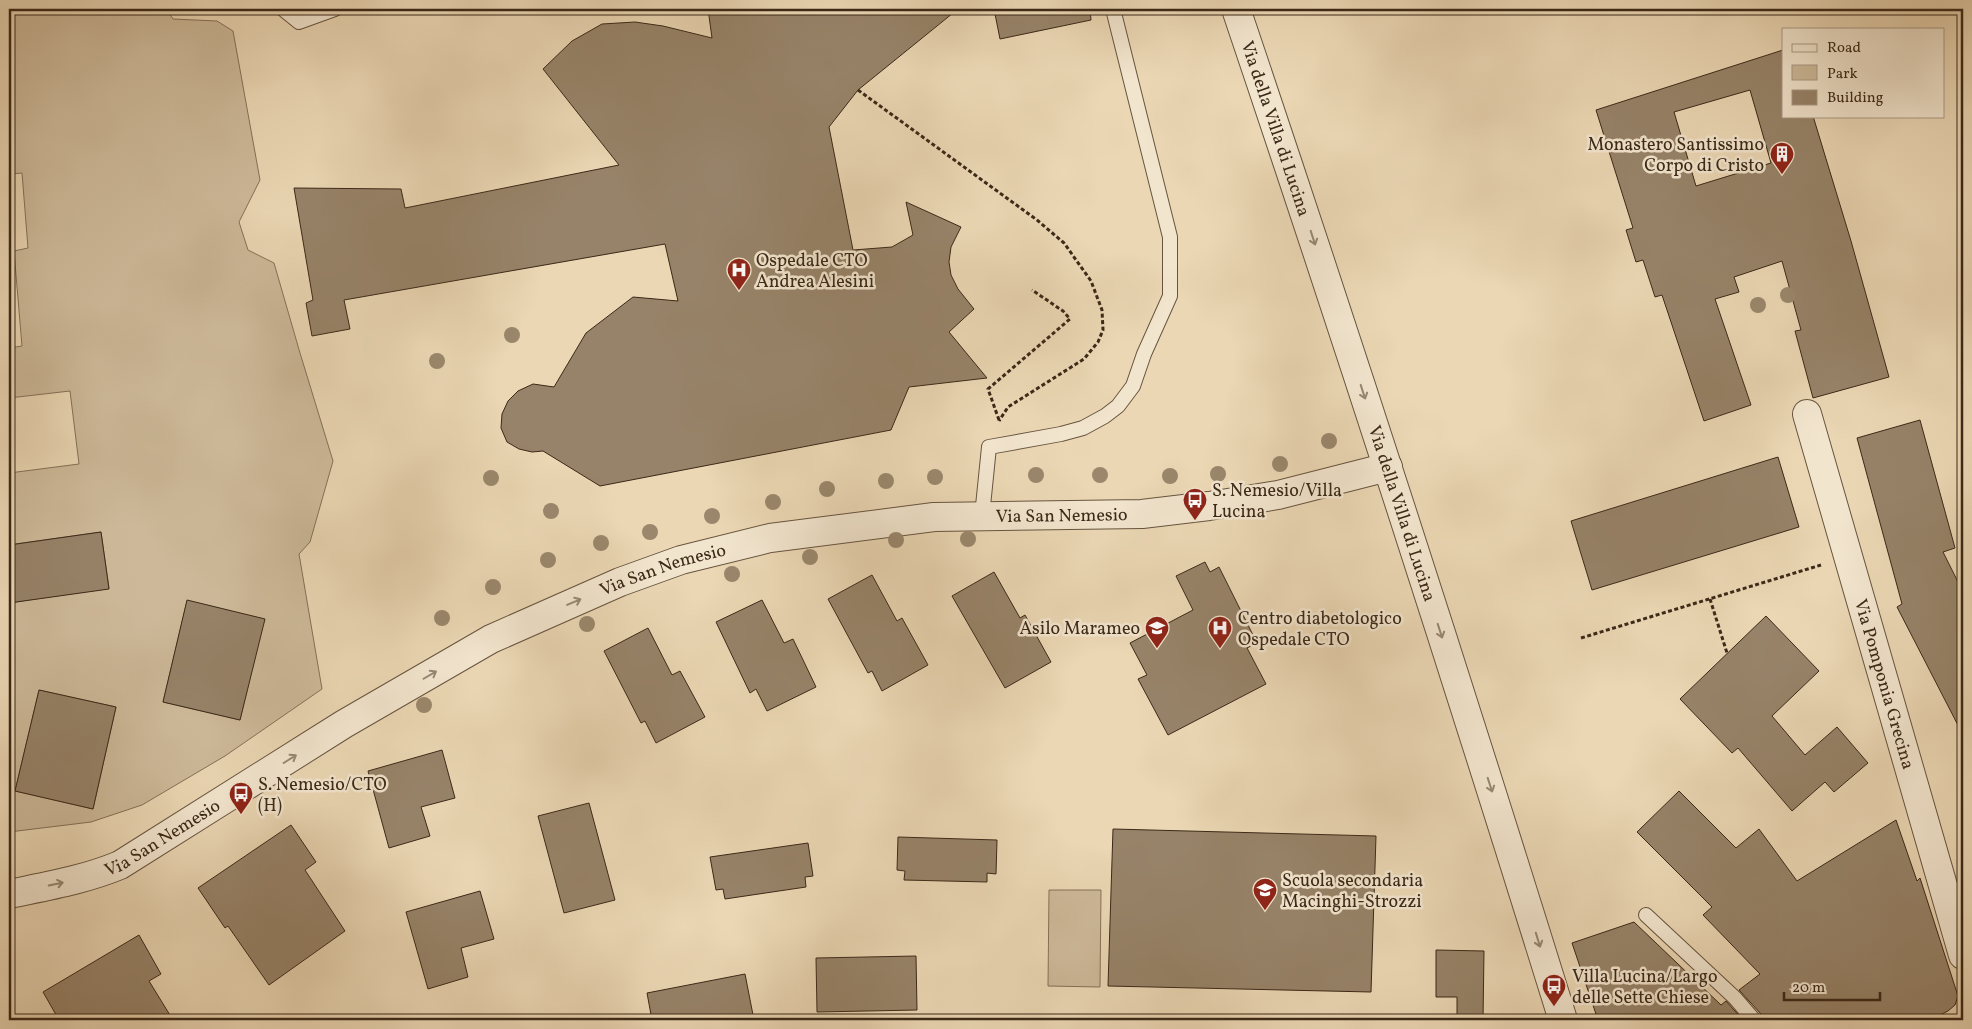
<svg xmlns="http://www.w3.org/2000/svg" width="1972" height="1029" viewBox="0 0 1972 1029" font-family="Vollkorn,serif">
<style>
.green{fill:#cdb999;stroke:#847158;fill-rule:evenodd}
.building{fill:#978369;stroke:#3b2918;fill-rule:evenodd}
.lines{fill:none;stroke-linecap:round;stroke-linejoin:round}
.service-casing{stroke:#67543f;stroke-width:16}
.minor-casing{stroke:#67543f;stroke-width:30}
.path{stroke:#3b2918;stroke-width:3;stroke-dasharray:4 2.5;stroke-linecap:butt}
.service{stroke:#f2e5ce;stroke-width:14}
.minor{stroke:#f2e5ce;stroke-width:28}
.tree{fill:#9a876c}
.oneway{stroke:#968773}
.labels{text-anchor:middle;stroke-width:5;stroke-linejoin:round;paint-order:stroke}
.street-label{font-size:18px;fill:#3b2918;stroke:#f2e5ce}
.poi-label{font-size:18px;fill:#3b2918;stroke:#f2e5ce;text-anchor:start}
</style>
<rect width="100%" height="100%" fill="#ebd7b4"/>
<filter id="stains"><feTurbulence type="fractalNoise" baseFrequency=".004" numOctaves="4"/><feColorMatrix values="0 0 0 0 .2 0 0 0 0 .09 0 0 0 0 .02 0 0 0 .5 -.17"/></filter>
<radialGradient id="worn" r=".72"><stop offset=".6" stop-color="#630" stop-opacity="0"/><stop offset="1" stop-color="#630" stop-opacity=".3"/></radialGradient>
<g class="green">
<path d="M 9,9 L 166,9 L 173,19 L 217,21 L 233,31 L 260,180 L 239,222 L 248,250 L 274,263 L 300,353 L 333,461 L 310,542 L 299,554 L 322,689 L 225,756 L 142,805 L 91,822 L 9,832 L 9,603 L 109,588 L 101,532 L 9,545 L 9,473 L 79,464 L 70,391 L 9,398 L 9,348 L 22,346 L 14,251 L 28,248 L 22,173 L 9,174 ZM 187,601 L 264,619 L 240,720 L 163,702 ZM 39,690 L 116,707 L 93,809 L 15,791 Z"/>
<path d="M 1049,890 L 1101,890 L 1100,987 L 1048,986 Z"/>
</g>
<g class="building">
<path d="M 708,9 L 958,9 L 858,90 L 829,127 L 853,250 L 892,247 L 913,235 L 906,202 L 961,227 L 951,247 L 949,262 L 951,275 L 958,289 L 974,309 L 949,332 L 987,378 L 909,387 L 891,430 L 600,486 L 543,451 L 532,452 L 519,449 L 507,442 L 501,428 L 502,414 L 508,401 L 518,391 L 533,384 L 554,387 L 586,333 L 633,297 L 678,301 L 665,244 L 344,300 L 350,329 L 312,336 L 306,303 L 313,300 L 294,188 L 401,189 L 405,208 L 619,165 L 543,69 L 572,41 L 602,24 L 635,22 L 663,26 L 712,38 Z"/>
<path d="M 994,9 L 1090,9 L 1091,20 L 1000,39 Z"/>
<path d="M 1783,50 L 1783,116 L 1813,116 L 1851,241 L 1889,377 L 1813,398 L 1795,331 L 1801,330 L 1782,261 L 1734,277 L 1739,292 L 1715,299 L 1751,405 L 1704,421 L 1662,295 L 1655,297 L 1643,260 L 1636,262 L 1626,230 L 1633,228 L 1596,110 ZM 1750,90 L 1771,163 L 1696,186 L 1674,112 Z"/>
<path d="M 1920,420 L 1955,548 L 1943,552 L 1963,592 L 1963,735 L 1897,607 L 1902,604 L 1857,438 Z"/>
<path d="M 1778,457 L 1799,527 L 1592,590 L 1571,521 Z"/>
<path d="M 101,532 L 109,589 L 9,603 L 9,545 Z"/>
<path d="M 1205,562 L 1210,572 L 1219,567 L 1257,643 L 1247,648 L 1266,684 L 1168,735 L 1138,679 L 1147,675 L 1130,643 L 1193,610 L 1176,576 Z"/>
<path d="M 994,572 L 1020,618 L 1025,615 L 1051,662 L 1005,688 L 952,596 Z"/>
<path d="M 872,575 L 897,621 L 902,618 L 928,665 L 882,691 L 872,671 L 868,673 L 828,599 Z"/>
<path d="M 187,600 L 265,619 L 240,720 L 163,702 Z"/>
<path d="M 762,600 L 784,643 L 793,639 L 816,687 L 767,711 L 756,689 L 750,693 L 716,622 Z"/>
<path d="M 1766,616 L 1819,671 L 1772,716 L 1805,755 L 1837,727 L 1868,763 L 1834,792 L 1825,782 L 1792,811 L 1738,748 L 1732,753 L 1680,699 Z"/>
<path d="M 648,628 L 672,675 L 680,671 L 705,717 L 656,743 L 645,721 L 641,723 L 604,651 Z"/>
<path d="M 39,690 L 116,707 L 93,809 L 15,791 Z"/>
<path d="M 442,750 L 455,798 L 421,807 L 430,836 L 389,848 L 368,771 Z"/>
<path d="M 1679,791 L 1736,848 L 1759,829 L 1797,881 L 1896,820 L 1917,881 L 1920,878 L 1958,996 L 1955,1005 L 1948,1011 L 1930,1020 L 1763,1020 L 1761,1014 L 1739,990 L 1760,974 L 1703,915 L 1712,907 L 1637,832 Z"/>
<path d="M 589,803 L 615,900 L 564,913 L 538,816 Z"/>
<path d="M 291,825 L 316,862 L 305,870 L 345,931 L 269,985 L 228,926 L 225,928 L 198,888 Z"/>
<path d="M 1113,829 L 1376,836 L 1371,992 L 1108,986 Z"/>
<path d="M 898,837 L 997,840 L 996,874 L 987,873 L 987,882 L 904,880 L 905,871 L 897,870 Z"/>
<path d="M 808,843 L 813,876 L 805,877 L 806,887 L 725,899 L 723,889 L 716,890 L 710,857 Z"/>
<path d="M 480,891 L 494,939 L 461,948 L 468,977 L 428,989 L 406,912 Z"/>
<path d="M 1634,922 L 1721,1005 L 1726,1001 L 1743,1020 L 1598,1020 L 1572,943 Z"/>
<path d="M 139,935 L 161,974 L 149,981 L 173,1020 L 59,1020 L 43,992 Z"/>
<path d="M 1436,950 L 1484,951 L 1483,1020 L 1457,1020 L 1457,997 L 1436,997 Z"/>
<path d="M 916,956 L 917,1010 L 817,1012 L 816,958 Z"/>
<path d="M 745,974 L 754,1020 L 652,1020 L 647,993 Z"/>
</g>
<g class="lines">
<defs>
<g id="service">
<path d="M 283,9 L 299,22 L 335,9"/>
<path d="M 982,516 L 989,447 L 1061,434 L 1083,428 L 1105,416 L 1118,406 L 1133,386 L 1144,354 L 1170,296 L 1170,237 L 1113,9"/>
<path d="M 1646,915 L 1735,998 L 1754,1020"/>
</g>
<g id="minor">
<path id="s1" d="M 1236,9 C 1349,344 1458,682 1563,1020"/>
<path id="s2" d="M 1807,414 L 1963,955"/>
<path id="s3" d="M 9,894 C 47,886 84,880 120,865 L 344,724 L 491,639 L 620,582 L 681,560 L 770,538 L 934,517 L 1142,514 L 1209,506 L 1278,495 L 1388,467"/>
</g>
</defs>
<use href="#service" class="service-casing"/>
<use href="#minor" class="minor-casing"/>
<g class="path">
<path d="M 858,90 L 1037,220 L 1064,243 L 1091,281 L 1102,310 L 1103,330 L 1098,342 L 1084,359 L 1008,407 L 999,421"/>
<path d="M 1962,419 L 1963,425"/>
<path d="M 999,420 L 988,389 L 1070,319 L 1063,311 L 1032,290"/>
<path d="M 1710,599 L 1727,653"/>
<path d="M 1581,638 L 1821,565"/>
</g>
<use href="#service" class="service"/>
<use href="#minor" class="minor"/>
</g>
<g class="tree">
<circle cx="1788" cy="295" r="8"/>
<circle cx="1758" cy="305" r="8"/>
<circle cx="512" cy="335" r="8"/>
<circle cx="437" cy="361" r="8"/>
<circle cx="1329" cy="441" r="8"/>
<circle cx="1280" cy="464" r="8"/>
<circle cx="1218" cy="474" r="8"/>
<circle cx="1036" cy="475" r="8"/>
<circle cx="1100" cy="475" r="8"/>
<circle cx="1170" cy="476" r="8"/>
<circle cx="935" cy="477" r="8"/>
<circle cx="491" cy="478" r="8"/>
<circle cx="886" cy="481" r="8"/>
<circle cx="827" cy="489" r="8"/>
<circle cx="773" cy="502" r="8"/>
<circle cx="551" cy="511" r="8"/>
<circle cx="712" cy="516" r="8"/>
<circle cx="650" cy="532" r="8"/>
<circle cx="968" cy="539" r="8"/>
<circle cx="896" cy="540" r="8"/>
<circle cx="601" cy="543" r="8"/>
<circle cx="810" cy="557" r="8"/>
<circle cx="548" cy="560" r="8"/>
<circle cx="732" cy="574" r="8"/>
<circle cx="493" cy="587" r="8"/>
<circle cx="442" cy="618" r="8"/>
<circle cx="587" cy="624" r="8"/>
<circle cx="424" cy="705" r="8"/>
</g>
<defs><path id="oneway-shaft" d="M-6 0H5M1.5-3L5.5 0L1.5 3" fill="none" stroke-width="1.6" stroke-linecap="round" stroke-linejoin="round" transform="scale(1.25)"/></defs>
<g class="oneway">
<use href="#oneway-shaft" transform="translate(1313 238) rotate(72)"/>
<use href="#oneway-shaft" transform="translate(1363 392) rotate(72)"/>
<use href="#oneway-shaft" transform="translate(574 602) rotate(-23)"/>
<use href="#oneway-shaft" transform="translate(1440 631) rotate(72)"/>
<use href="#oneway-shaft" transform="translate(430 675) rotate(-30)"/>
<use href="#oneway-shaft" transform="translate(290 759) rotate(-32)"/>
<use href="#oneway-shaft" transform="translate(1490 785) rotate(72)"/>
<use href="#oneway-shaft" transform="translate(56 884) rotate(-12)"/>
<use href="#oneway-shaft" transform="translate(1538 940) rotate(73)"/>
</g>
<defs>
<symbol id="building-pin" viewBox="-11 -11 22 30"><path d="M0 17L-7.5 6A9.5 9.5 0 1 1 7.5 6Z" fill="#8f2418" stroke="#f2e5ce"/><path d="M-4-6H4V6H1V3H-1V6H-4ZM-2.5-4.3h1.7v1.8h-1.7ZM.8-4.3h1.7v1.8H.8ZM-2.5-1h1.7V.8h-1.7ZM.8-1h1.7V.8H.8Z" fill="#fff"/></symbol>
<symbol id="hospital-pin" viewBox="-11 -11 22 30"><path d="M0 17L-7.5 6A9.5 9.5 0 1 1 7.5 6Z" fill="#8f2418" stroke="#f2e5ce"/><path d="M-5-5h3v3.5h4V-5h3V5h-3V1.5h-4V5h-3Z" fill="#fff"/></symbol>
<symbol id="bus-pin" viewBox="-11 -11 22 30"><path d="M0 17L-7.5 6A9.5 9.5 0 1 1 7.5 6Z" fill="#8f2418" stroke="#f2e5ce"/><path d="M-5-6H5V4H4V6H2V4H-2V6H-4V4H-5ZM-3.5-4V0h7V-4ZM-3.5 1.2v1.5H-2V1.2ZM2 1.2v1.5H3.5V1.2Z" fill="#fff"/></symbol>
<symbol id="school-pin" viewBox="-11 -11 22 30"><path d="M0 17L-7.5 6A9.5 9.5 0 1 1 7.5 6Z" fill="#8f2418" stroke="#f2e5ce"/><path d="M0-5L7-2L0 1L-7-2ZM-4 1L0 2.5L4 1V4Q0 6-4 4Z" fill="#fff"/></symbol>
</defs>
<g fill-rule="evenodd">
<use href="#building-pin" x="1768" y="140" width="28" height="38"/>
<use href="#hospital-pin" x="725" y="256" width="28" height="38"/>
<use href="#bus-pin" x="1181" y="486" width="28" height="38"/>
<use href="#school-pin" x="1143" y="614" width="28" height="38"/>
<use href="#hospital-pin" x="1206" y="614" width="28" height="38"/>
<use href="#bus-pin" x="227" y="780" width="28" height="38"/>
<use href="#school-pin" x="1251" y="876" width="28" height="38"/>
<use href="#bus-pin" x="1540" y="972" width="28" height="38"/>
</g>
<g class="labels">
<g class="street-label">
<text dy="6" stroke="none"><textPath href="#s1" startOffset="126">Via della Villa di Lucina</textPath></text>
<text dy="6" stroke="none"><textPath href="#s1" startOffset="531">Via della Villa di Lucina</textPath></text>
<text dy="6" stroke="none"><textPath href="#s3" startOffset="1140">Via San Nemesio</textPath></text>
<text dy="6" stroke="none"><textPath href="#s3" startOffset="735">Via San Nemesio</textPath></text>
<text dy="6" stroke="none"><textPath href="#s2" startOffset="281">Via Pomponia Grecina</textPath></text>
<text dy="6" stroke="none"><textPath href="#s3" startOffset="165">Via San Nemesio</textPath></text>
</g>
<g class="poi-label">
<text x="1764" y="150" text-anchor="end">Monastero Santissimo<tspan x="1764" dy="21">Corpo di Cristo</tspan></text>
<text x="756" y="266">Ospedale CTO<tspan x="756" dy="21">Andrea Alesini</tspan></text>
<text x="1212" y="496">S. Nemesio/Villa<tspan x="1212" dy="21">Lucina</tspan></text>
<text x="1238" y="624">Centro diabetologico<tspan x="1238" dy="21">Ospedale CTO</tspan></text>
<text x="1140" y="634" text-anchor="end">Asilo Marameo</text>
<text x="258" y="790">S. Nemesio/CTO<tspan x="258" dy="21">(H)</tspan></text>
<text x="1282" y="886">Scuola secondaria<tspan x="1282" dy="21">Macinghi-Strozzi</tspan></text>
<text x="1572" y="982">Villa Lucina/Largo<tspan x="1572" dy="21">delle Sette Chiese</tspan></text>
</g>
</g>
<rect width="1972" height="1029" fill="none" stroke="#ebd7b4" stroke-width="30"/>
<rect x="10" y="10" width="1952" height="1009" fill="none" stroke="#3b2918" stroke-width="2.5"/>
<rect x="15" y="15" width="1942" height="999" fill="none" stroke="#3b2918"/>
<rect x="1782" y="28" width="162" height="90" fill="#f2e5ce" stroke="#a99a85"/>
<rect x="1792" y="44" width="25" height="8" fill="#f2e5ce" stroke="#a99a85"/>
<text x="1827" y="52" font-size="15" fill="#3b2918">Road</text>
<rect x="1792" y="65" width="25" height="15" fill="#cdb999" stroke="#a99a85"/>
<text x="1827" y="78" font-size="15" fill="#3b2918">Park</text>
<rect x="1792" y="90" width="25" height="15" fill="#978369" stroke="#a99a85"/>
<text x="1827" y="102" font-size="15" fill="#3b2918">Building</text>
<path d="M1784 992v8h96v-8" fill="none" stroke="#3b2918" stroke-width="2.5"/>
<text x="1792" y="992" font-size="15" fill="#3b2918" stroke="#f2e5ce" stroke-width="4" paint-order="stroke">20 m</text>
<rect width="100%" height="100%" filter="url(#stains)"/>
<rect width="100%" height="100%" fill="url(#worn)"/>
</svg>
